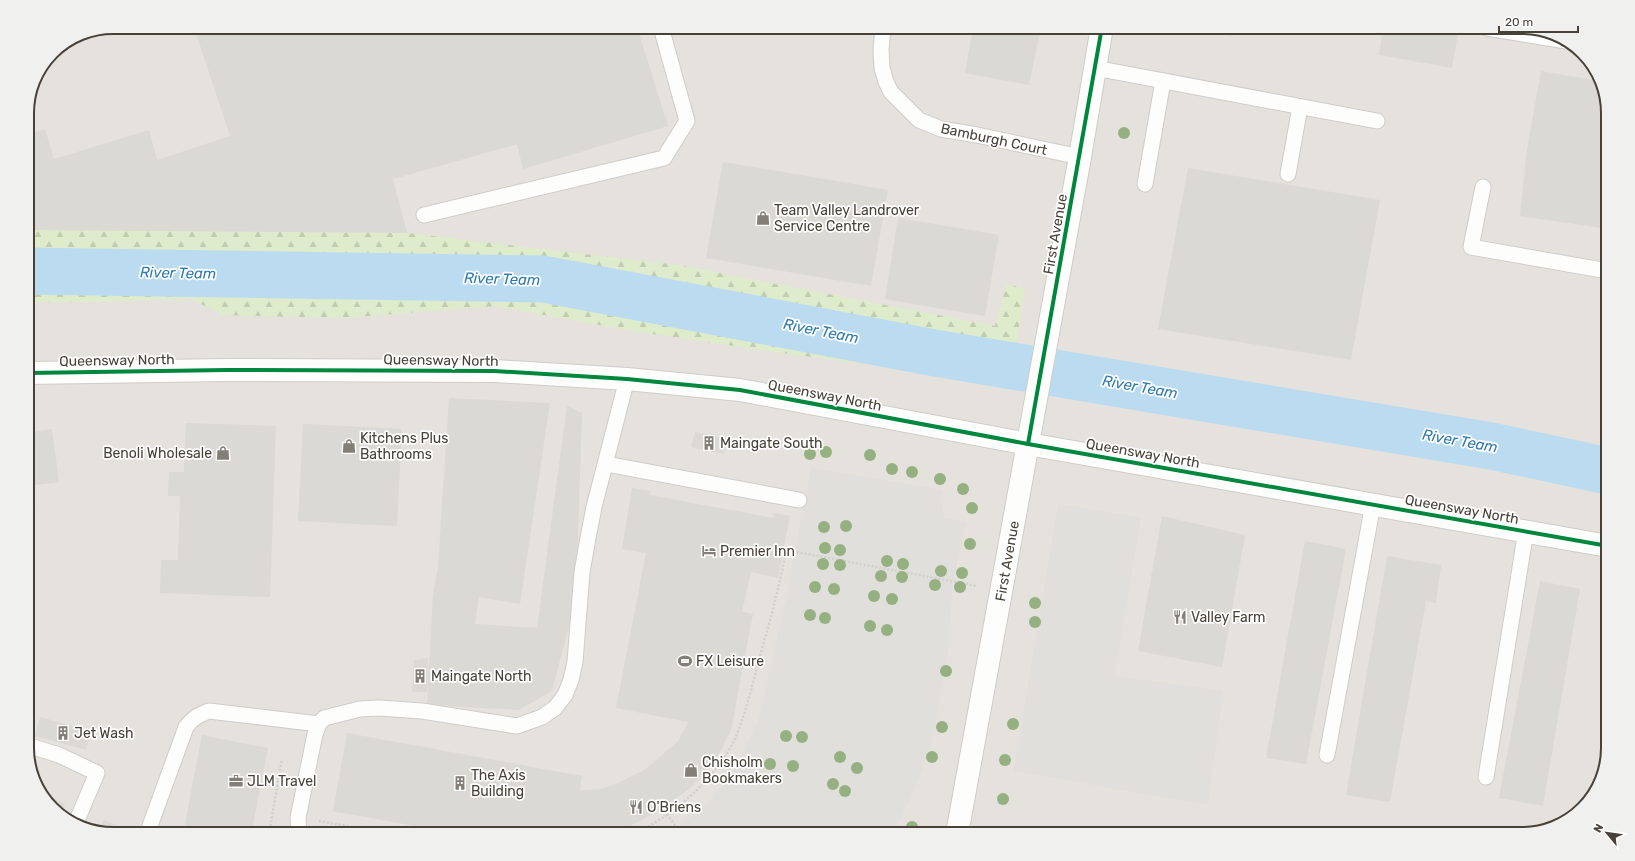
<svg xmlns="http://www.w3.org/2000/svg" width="1635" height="861" viewBox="0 0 1635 861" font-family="Rubik,sans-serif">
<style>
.industrial{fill:#e5e1dd}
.forest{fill:url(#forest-firs)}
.parking{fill:#e1dfdb}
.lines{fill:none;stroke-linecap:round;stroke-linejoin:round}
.river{stroke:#bbdcf0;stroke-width:47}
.building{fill:#dbd9d4}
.lane-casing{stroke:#cfcdc9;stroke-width:17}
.street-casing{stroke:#cfcdc9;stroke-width:24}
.path{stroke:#d2d0ca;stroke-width:2.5;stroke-dasharray:2 2;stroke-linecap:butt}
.lane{stroke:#fdfdfc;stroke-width:15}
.street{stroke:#fdfdfc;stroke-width:22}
.cycleway-casing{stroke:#fff;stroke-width:6}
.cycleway{stroke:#00873e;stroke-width:4}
.tree{fill:#95b081}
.labels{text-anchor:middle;stroke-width:3.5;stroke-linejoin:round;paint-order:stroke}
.street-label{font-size:14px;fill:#484137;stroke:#fff}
.poi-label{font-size:14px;fill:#484137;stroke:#fff;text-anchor:start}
.water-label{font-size:15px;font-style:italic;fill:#2d7aae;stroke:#fff}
.rim{fill:none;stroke:#484137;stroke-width:2}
</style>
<defs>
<pattern id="forest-firs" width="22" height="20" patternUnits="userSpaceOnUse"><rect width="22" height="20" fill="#dfeccc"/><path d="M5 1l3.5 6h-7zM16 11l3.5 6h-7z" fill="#c1ccb0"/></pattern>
</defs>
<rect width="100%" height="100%" fill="#f1f0ec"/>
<path class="industrial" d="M 113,27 L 1522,27 L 1560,36 L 1594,66 L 1608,108 L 1608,748 L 1599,786 L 1565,822 L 1522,834 L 113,834 L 75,825 L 41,795 L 27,754 L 27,108 L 34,80 L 52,52 L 80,33 Z"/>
<path class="forest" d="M 27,230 L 407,233 L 677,265 L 995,326 L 1007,284 L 1025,289 L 1010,382 L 797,355 L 639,332 L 494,306 L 343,318 L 224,315 L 191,299 L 89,302 L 27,302 Z"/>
<g class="parking">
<path d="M 811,468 L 941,490 L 944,518 L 966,522 L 952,587 L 949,644 L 942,691 L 932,742 L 912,795 L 892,834 L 668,834 L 708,803 L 736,766 L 758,722 L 785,603 Z"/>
<path d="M 1058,504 L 1141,518 L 1115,676 L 1223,691 L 1208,805 L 1014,771 Z"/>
</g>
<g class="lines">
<path class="river" d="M 27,271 L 543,279 L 935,353 L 1491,446 L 1608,471"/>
</g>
<g class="building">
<path d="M 194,27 L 637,27 L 668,126 L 523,169 L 517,144 L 393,179 L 407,233 L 27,230 L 27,135 L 45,129 L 54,159 L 149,130 L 157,160 L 230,136 Z"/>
<path d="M 973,27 L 1041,27 L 1029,85 L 965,73 Z"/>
<path d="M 1184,27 L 1233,27 L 1231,36 Z"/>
<path d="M 1383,27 L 1459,27 L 1452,68 L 1379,55 Z"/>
<path d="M 1541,71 L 1599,81 L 1608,108 L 1608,229 L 1520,216 L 1526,156 Z"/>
<path d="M 723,162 L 888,190 L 871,286 L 706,258 Z"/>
<path d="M 1188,168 L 1380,200 L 1351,360 L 1158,329 Z"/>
<path d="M 898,218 L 999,235 L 985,316 L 885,299 Z"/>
<path d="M 449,398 L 550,403 L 520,604 L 479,597 L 475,624 L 537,628 L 567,406 L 582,413 L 576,599 L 552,691 L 519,710 L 427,705 L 433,595 L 438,568 Z"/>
<path d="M 186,423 L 276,426 L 270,597 L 160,593 L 161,560 L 178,560 L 180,496 L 168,496 L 169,472 L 184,472 Z"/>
<path d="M 303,424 L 402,429 L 397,526 L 298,521 Z"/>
<path d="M 52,429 L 59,482 L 27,486 L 27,432 Z"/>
<path d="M 695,432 L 727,439 L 724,454 L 691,447 Z"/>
<path d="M 632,488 L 651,491 L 650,495 L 773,518 L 774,513 L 790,516 L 778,578 L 751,572 L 742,612 L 753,614 L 731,730 L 719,754 L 705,773 L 690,788 L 662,809 L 630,826 L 607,834 L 458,834 L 333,811 L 347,733 L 582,776 L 580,790 L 587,790 L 600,789 L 614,785 L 646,769 L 678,741 L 688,722 L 616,708 L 646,553 L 622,549 Z"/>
<path d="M 1162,516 L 1245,535 L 1222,667 L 1138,651 Z"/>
<path d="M 1305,541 L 1346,549 L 1306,764 L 1266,758 Z"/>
<path d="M 1387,556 L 1441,565 L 1436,603 L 1426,601 L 1390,802 L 1346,795 Z"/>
<path d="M 1540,581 L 1580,589 L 1543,806 L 1499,798 Z"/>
<path d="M 428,658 L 427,692 L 412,692 L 414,660 Z"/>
<path d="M 40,717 L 91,731 L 86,750 L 35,736 Z"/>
<path d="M 202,735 L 268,748 L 251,834 L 183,834 Z"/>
<path d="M 46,796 L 65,804 L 61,813 L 45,799 Z"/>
<path d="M 104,820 L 121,827 L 118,834 L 99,831 Z"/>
</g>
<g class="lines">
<defs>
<g id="lane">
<path d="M 883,27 L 881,50 L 882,68 L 886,82 L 891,92 L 919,120 L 941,129 L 977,135 L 1080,157"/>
<path d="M 1487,28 L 1566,41"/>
<path d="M 1095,68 L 1377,121"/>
<path d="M 1288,174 L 1300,107"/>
<path d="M 1145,184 L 1163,81"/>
<path d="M 1483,187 L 1471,247 L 1608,271"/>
<path d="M 424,215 L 664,158 L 687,121 L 661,27"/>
<path d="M 606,464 L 799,500"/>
<path d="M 27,745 L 59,755 L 97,773 L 75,825"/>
<path d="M 1327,755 L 1373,504"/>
<path d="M 1486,777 L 1526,531"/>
<path d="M 147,834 L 186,727 C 193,718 198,715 209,711 L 319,724"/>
<path d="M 299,834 L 298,818 L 315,734 L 319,724 L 324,718 L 360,709 L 379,708 L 422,711 L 517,726 L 542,717 L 555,708 L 565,695 L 571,680 L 575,662 L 582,572 L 588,538 L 594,507 L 627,379"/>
</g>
<g id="street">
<path d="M 27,373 L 227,370 L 494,371 L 627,379 L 740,390 L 1028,444 L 1608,546"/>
<path d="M 957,834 L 1080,157 L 1102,27"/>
</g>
</defs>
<use href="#lane" class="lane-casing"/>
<use href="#street" class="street-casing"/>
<g class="path">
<path d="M 667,814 L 681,834"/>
<path d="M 319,821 L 352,827 L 350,834"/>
<path d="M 352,827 L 399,834"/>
<path d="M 269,834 L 282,759"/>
<path d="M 634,834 C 673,816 720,776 737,734 C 747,709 753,682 760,656 C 770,620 780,586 786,550 L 977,586"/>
</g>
<use href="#lane" class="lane"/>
<use href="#street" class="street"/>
<defs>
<g id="cycleway">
<path d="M 27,373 L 227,370 L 494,371 L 627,379 L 740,390 L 1028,444 L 1608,546"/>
<path d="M 1028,444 L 1102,27"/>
</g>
</defs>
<use href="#cycleway" class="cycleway-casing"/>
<use href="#cycleway" class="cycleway"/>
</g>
<g class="tree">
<circle cx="1124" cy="133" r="6"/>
<circle cx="826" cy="452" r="6"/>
<circle cx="810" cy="454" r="6"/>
<circle cx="870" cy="455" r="6"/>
<circle cx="892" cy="469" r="6"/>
<circle cx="912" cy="472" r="6"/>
<circle cx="940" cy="479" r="6"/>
<circle cx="963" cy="489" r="6"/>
<circle cx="972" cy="508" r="6"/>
<circle cx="846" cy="526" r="6"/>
<circle cx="824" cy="527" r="6"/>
<circle cx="970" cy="544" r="6"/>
<circle cx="825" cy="548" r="6"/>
<circle cx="840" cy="550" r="6"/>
<circle cx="887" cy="561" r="6"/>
<circle cx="823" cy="564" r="6"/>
<circle cx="903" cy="564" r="6"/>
<circle cx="840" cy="565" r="6"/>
<circle cx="941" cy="571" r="6"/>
<circle cx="962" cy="573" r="6"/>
<circle cx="881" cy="576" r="6"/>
<circle cx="902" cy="577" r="6"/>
<circle cx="935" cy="585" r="6"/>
<circle cx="815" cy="587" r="6"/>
<circle cx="960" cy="587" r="6"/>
<circle cx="834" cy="589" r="6"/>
<circle cx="874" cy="596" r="6"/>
<circle cx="892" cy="599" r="6"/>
<circle cx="1035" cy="603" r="6"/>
<circle cx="810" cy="615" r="6"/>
<circle cx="825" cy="618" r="6"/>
<circle cx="1035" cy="622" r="6"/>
<circle cx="870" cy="626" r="6"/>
<circle cx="887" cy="630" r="6"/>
<circle cx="946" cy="671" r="6"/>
<circle cx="1013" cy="724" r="6"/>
<circle cx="942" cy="727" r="6"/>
<circle cx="786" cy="736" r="6"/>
<circle cx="802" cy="737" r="6"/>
<circle cx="840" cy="757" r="6"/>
<circle cx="932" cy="757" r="6"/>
<circle cx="1005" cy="760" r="6"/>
<circle cx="770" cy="764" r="6"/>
<circle cx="793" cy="766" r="6"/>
<circle cx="857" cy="768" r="6"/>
<circle cx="833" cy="784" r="6"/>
<circle cx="845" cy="791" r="6"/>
<circle cx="1003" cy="799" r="6"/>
<circle cx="912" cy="827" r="6"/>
</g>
<defs>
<symbol id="shop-bare" viewBox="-9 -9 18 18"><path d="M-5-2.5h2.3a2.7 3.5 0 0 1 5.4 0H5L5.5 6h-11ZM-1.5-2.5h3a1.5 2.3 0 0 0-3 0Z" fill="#837e76" stroke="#fff" stroke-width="2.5" paint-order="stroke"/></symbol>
<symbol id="building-bare" viewBox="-9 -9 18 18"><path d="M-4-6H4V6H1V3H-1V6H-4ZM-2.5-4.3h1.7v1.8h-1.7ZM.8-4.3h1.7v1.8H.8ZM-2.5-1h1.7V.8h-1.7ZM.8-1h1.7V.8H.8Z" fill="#837e76" stroke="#fff" stroke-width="2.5" paint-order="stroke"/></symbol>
<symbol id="hotel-bare" viewBox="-9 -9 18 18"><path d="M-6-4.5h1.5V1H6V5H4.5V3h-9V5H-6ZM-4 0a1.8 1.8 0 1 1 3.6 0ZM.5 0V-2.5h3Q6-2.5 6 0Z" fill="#837e76" stroke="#fff" stroke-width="2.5" paint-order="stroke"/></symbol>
<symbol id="restaurant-bare" viewBox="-9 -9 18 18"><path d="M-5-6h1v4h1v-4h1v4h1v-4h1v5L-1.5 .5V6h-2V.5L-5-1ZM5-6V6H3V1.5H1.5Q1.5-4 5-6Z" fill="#837e76" stroke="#fff" stroke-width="2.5" paint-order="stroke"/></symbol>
<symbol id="stadium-bare" viewBox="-9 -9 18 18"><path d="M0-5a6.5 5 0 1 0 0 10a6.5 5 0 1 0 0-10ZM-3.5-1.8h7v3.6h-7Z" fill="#837e76" stroke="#fff" stroke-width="2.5" paint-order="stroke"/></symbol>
<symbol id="office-bare" viewBox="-9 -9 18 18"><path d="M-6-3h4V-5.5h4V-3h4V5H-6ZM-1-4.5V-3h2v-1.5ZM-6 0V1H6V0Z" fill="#837e76" stroke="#fff" stroke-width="2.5" paint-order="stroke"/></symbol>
</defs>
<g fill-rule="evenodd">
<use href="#shop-bare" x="753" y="208" width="20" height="20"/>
<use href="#building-bare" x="699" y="433" width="20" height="20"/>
<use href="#shop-bare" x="339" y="436" width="20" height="20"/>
<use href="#shop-bare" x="213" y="443" width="20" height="20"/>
<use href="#hotel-bare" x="699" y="541" width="20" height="20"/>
<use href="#restaurant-bare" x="1170" y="607" width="20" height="20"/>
<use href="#stadium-bare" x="675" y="651" width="20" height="20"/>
<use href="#building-bare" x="410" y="666" width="20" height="20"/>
<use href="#building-bare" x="53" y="723" width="20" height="20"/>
<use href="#shop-bare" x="681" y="760" width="20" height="20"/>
<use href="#office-bare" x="226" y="771" width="20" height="20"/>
<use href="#building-bare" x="450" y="773" width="20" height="20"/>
<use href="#restaurant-bare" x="626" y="797" width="20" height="20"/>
</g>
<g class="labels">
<g class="street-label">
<text transform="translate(994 139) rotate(12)" y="5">Bamburgh Court</text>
<text transform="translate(1055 234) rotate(-80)" y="5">First Avenue</text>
<text transform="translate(117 360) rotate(-1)" y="5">Queensway North</text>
<text transform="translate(441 360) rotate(1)" y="5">Queensway North</text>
<text transform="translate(825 395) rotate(11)" y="5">Queensway North</text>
<text transform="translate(1143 453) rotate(10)" y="5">Queensway North</text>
<text transform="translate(1462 509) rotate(10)" y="5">Queensway North</text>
<text transform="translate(1007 561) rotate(-80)" y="5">First Avenue</text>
</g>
<g class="poi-label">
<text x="774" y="215">Team Valley Landrover<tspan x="774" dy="16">Service Centre</tspan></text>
<text x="360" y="443">Kitchens Plus<tspan x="360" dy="16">Bathrooms</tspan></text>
<text x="720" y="448">Maingate South</text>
<text x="212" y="458" text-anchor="end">Benoli Wholesale</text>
<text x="720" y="556">Premier Inn</text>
<text x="1191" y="622">Valley Farm</text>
<text x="696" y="666">FX Leisure</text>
<text x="431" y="681">Maingate North</text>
<text x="74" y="738">Jet Wash</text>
<text x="702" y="767">Chisholm<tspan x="702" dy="16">Bookmakers</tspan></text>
<text x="471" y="780">The Axis<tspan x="471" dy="16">Building</tspan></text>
<text x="247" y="786">JLM Travel</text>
<text x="647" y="812">O'Briens</text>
</g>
<g class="water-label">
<text transform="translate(178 273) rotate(1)" y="5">River Team</text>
<text transform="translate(502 279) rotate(2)" y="5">River Team</text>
<text transform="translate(821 331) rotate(11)" y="5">River Team</text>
<text transform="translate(1140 387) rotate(10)" y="5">River Team</text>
<text transform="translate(1460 441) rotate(10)" y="5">River Team</text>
</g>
</g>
<path d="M0 0H1635V861H0ZM113 34H1522A79 79 0 0 1 1601 113V748A79 79 0 0 1 1522 827H113A79 79 0 0 1 34 748V113A79 79 0 0 1 113 34Z" fill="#f0f0ef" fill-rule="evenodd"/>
<path class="rim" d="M113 34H1522A79 79 0 0 1 1601 113V748A79 79 0 0 1 1522 827H113A79 79 0 0 1 34 748V113A79 79 0 0 1 113 34Z"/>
<g transform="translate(1607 833) rotate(299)" stroke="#ffffff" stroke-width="3" paint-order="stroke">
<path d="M0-3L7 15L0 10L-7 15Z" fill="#484137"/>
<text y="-6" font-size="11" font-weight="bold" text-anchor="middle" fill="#484137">N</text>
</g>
<path d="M1499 26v6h79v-6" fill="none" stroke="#484137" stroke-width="2"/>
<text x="1505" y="26" font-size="12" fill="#484137" stroke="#ffffff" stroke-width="3" paint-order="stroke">20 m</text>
</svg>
